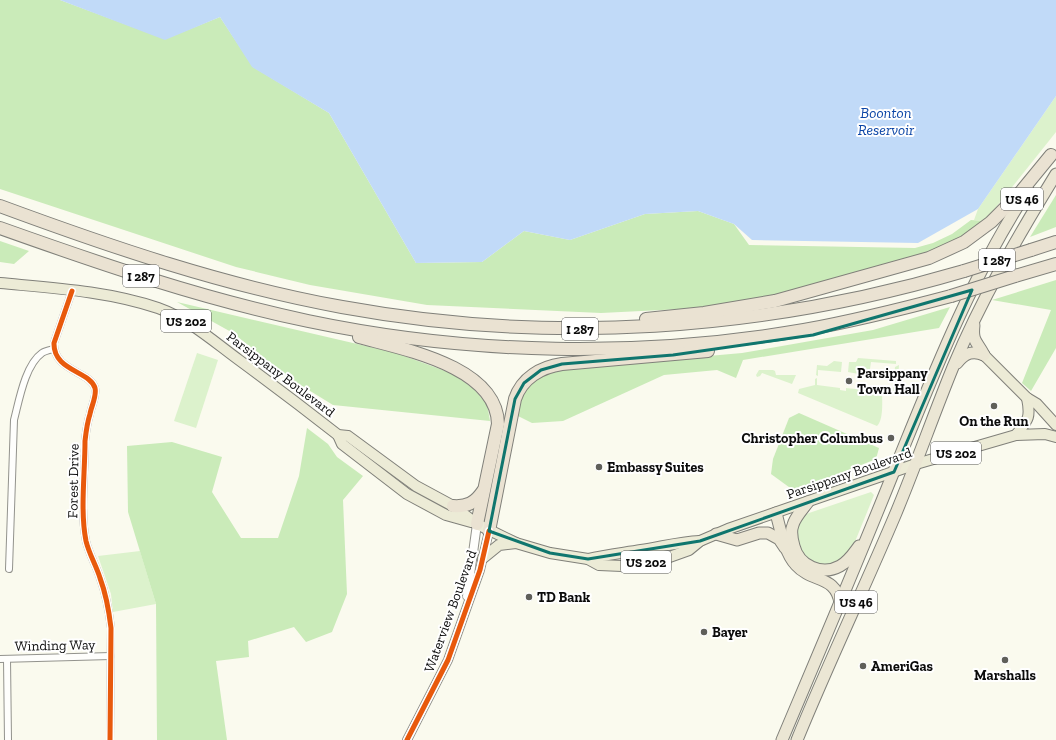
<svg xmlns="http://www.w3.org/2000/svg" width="1056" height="740" viewBox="0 0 1056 740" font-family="'Zilla Slab',serif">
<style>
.green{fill:#dcf2cc}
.forest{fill:#caebb9}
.water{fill:#c1daf8}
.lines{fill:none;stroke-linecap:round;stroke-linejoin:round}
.minor-casing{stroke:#93938d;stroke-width:8}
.tertiary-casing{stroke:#93938d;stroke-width:10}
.primary-casing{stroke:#80807a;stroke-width:12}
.trunk-casing{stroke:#80807a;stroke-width:13}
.motorway-casing{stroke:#80807a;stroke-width:14}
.minor{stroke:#fefefc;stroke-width:6}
.tertiary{stroke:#fefefc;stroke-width:8}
.primary{stroke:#ecebd6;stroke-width:10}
.trunk{stroke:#ebe6d4;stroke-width:11}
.motorway{stroke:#eae2d2;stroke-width:12}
.motorway-bridge-casing{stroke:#80807a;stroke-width:14;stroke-linecap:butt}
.motorway-bridge{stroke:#eae2d2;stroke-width:12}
.cycleway-casing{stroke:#fff;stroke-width:8}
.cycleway{stroke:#e8590c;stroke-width:5}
.marked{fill:none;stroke:#0f766e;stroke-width:3;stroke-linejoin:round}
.poi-dot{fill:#5f5f5a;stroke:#fff;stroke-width:1.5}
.labels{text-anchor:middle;stroke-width:4;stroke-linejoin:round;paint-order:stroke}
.shield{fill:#fff;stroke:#545454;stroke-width:1}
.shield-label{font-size:13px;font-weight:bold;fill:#0b0b0b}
.poi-label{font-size:14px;font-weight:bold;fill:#0b0b0b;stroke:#fff;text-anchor:start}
.street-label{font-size:14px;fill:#0b0b0b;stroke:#fff}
.water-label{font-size:15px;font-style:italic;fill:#0b45a6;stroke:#fff}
</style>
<rect width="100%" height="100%" fill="#fafaee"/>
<g class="green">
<path d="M 1056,96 L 1056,132 L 985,221 L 974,220 L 978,209 Z"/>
<path d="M 197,353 L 218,360 L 196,428 L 174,421 Z"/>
<path d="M 858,358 L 896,361 L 896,364 L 871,362 L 869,376 L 848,372 L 849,362 L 856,362 Z"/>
<path d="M 834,361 L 842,362 L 841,372 L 818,370 L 818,376 L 816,375 L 817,365 L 827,366 Z"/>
<path d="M 899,365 L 897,392 L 895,395 L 893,392 L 895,367 Z"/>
<path d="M 759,370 L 773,370 L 775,371 L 776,375 L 796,375 L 792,384 L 762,373 L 760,376 L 757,377 L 756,375 Z"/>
<path d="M 817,378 L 817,385 L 840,388 L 840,390 L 846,391 L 846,388 L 865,390 L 867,391 L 867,393 L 879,394 L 880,390 L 882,390 C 882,399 884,420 877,426 L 798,393 L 799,389 L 815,385 L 815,379 Z"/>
<path d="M 871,492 L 874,495 L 852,549 L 839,562 L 819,566 L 800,553 L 794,528 L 802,517 L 809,513 Z"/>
<path d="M 140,551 L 156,604 L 113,612 L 111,594 L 98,556 Z"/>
</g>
<g class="forest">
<path d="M 0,0 L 60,0 L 165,39 L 220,17 L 253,67 L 329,113 L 416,263 L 482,262 L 524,231 L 570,240 L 645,214 L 698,211 L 734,224 L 749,245 L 915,248 L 933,243 L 952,234 L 971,220 L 985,221 L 958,240 L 935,253 L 769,297 L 702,308 L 601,313 L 427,305 L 310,285 L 236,267 L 0,189 Z"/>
<path d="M 1056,195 L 1056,227 L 1030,237 Z"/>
<path d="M 0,241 L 29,251 L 14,264 L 0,262 Z"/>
<path d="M 1056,280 L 1056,348 L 1031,391 L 1022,383 L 1051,310 L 992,300 Z"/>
<path d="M 177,302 L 396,353 L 451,373 L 473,388 L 487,404 L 490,421 L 333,405 L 289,378 L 233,333 Z"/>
<path d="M 950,307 L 939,328 L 743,360 L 736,378 L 717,370 L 664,375 L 563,421 L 532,423 L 518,416 C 518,411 518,403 520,398 C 528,380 545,374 563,369 L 742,353 L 873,330 Z"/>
<path d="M 799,413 L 879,448 L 876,459 L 809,486 L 793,490 L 771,474 L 773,459 L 789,418 Z"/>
<path d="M 307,428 L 328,444 L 337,457 L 363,476 L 343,500 L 347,594 L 332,632 L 306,642 L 294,627 L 248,641 L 249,657 L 216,661 L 227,740 L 157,740 L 156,604 L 128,512 L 127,446 L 172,442 L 222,457 L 212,492 L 241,538 L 278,538 L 299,476 Z"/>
</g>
<path class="water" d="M 60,0 L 1056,0 L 1056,96 L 978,209 L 918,243 L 752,240 L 734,224 L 698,211 L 645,214 L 570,240 L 524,231 L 482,262 L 416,263 L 329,113 L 252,67 L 220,17 L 165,40 Z"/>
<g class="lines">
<defs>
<g id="minor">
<path d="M 72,291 L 54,343 C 53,371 90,371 95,388 C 97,396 91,407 90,414 C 87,423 86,432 85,441 C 85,473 80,511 86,541 C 89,554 96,565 100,578 C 106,594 109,611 111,628 L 110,740"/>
<path d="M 9,569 L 14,420 C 19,401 25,365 42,353 C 45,351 50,350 54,349"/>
<path d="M 0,659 L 111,656"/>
<path d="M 7,659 L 8,740"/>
</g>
<g id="tertiary">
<path d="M 467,596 L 477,524"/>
<path d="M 407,740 L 448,660 L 480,570 L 489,531"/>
</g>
<g id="primary">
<path d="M 0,283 C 53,288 108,291 158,308 C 189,319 213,341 239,360 C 273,385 306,410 338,435 L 348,436 L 416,486 L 453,506 L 477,524 L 516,543 L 550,553 L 588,559 L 599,565 L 622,566 L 658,561 L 675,555 L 689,550 L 700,541 L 728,529 L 916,464 L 1016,435 L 1045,434 L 1056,437"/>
<path d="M 984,355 L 1027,398 L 1037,404 L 1056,425"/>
<path d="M 338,435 L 342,444 L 407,494 L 446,515 L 471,522"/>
<path d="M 1016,435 C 1028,420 1031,418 1027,398"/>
<path d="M 483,558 L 499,545 L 516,543"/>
<path d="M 588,559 C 605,555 623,553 641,550 C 661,547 679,542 700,541"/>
</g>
<g id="trunk">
<path d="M 974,325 C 972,342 977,341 984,355"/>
<path d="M 957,363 C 965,353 973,350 984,355"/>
<path d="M 808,502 C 803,509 795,517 793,525 C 790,532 792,539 794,546 C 799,566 822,576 840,566 C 849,561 853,554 859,546"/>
<path d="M 776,513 C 780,528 785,554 796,565 C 812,583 836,575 840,603"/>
<path d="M 716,534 L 737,540 L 759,533 L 768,533 L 779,539 L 785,548"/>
<path d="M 782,740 C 820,650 858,561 894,471 C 933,375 971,277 1028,190"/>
<path d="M 797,740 C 828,664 864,589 896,513 C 916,465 933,416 953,367 C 981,300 1018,236 1056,174"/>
</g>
<g id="motorway">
<path d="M 0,206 C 111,247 225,286 342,307 C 550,345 761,331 964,271"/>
<path d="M 0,228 C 101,264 203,299 308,321 C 470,355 640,358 804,330 C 853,321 902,309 951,296"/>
<path d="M 1031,250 L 1056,242"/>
<path d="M 1015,276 L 1056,264"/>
<path d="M 646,319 L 704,313 L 775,301 L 929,258 L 964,242 L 991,222 L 1019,194 L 1051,155"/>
<path d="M 359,337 C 402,349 497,366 498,424 L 477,524"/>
<path d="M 453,506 C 467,507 475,503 483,491"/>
<path d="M 489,531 L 515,399 C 522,378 541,367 562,364 L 708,351"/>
</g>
</defs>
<use href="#minor" class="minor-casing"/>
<use href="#tertiary" class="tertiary-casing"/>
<use href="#primary" class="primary-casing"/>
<use href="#trunk" class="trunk-casing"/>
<use href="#motorway" class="motorway-casing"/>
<use href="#minor" class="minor"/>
<use href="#tertiary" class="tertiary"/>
<use href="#primary" class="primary"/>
<use href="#trunk" class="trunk"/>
<use href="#motorway" class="motorway"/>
<defs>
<g id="motorway-bridge">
<path d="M 964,271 L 1031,250"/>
<path d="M 951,296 L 1015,276"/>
</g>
</defs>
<use href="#motorway-bridge" class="motorway-bridge-casing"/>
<use href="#motorway-bridge" class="motorway-bridge"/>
<defs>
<g id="cycleway">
<path d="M 72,291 L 54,343 C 53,371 90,371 95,388 C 97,396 91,407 90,414 C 87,423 86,432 85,441 C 85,473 80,511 86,541 C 89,554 96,565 100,578 C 106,594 109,611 111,628 L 110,740"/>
<path d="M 407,740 L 448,660 L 480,570 L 489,531"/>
</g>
</defs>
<use href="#cycleway" class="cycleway-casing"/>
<use href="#cycleway" class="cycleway"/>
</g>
<path class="marked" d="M 972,290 L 894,472 L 700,541 L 588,559 L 550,553 L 489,531 L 515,399 L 524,383 L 541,370 L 562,364 L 673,355 L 813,335 Z"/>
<g class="poi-dot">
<circle cx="849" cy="381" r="4"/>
<circle cx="994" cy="406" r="4"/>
<circle cx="891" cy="438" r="4"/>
<circle cx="599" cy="467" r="4"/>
<circle cx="529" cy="597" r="4"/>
<circle cx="704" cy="632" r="4"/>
<circle cx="1005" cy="660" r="4"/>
<circle cx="863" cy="666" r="4"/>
</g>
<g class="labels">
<g class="shield">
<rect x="1001" y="188" width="42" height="22" rx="3"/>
<rect x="979" y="249" width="36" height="22" rx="3"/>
<rect x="123" y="265" width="36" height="22" rx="3"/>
<rect x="161" y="310" width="50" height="22" rx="3"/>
<rect x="562" y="318" width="36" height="22" rx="3"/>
<rect x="931" y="442" width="50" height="22" rx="3"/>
<rect x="621" y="551" width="50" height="22" rx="3"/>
<rect x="835" y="591" width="42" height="22" rx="3"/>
</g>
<g class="shield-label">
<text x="1022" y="204">US 46</text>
<text x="997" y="265">I 287</text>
<text x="141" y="281">I 287</text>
<text x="186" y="326">US 202</text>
<text x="580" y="334">I 287</text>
<text x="956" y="458">US 202</text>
<text x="646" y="567">US 202</text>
<text x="856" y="607">US 46</text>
</g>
<g class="poi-label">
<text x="857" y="378">Parsippany<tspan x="857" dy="16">Town Hall</tspan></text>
<text x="994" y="426" text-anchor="middle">On the Run</text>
<text x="883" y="443" text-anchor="end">Christopher Columbus</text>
<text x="607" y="472">Embassy Suites</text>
<text x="537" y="602">TD Bank</text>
<text x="712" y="637">Bayer</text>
<text x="871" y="671">AmeriGas</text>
<text x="1005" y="680" text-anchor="middle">Marshalls</text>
</g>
<g class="street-label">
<text transform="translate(281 374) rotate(37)" y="5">Parsippany Boulevard</text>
<text transform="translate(849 473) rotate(-19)" y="5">Parsippany Boulevard</text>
<text transform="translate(73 481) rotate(-89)" y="5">Forest Drive</text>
<text transform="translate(450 611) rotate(-70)" y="5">Waterview Boulevard</text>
<text transform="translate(55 645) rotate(-1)" y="5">Winding Way</text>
</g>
<g class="water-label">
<text x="886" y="118">Boonton<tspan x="886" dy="17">Reservoir</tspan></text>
</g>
</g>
</svg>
